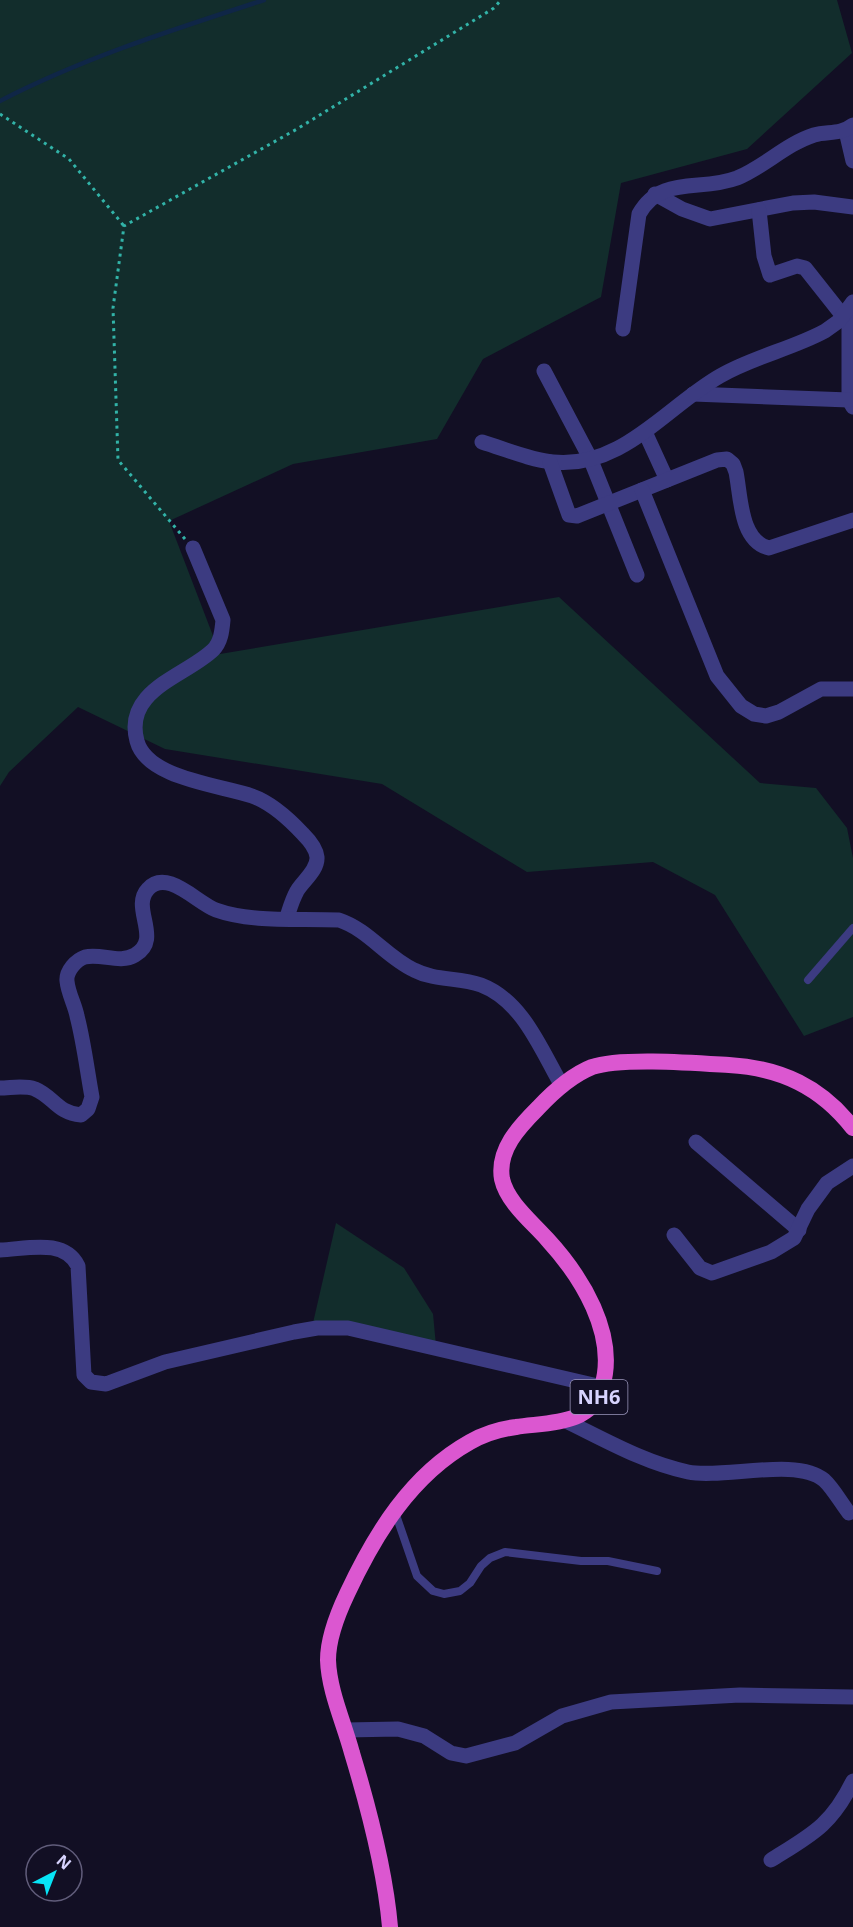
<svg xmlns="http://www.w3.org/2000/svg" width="853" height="1927" viewBox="0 0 853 1927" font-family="'Open Sans',sans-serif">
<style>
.green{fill:#122d2c}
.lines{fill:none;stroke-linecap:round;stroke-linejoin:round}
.stream{stroke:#0f2647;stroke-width:4.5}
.path{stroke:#32b3a8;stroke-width:3;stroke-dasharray:3 4.5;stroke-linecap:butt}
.service{stroke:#3c3b81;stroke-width:8}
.minor{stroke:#3c3b81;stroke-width:15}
.trunk{stroke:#db57d0;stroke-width:16}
.labels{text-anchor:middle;stroke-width:4.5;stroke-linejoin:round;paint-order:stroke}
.shield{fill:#120f24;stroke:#9c98bd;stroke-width:1.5}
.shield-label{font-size:20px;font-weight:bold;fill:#d7d3fe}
</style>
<rect width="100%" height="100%" fill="#120f24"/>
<g class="green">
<path d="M 0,0 L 837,0 L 852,53 L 747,149 L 621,183 L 601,297 L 483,359 L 437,439 L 293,464 L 169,521 L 220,654 L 559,597 L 760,783 L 816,788 L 847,828 L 853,858 L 853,1017 L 804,1036 L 715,895 L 653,862 L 527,872 L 382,784 L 165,749 L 78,707 L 9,772 L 0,786 Z"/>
<path d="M 336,1223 L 404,1268 L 433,1314 L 436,1346 L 313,1323 Z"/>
</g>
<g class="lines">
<path class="stream" d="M 0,101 C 83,58 175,29 264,0"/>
<g class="path">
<path d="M 0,114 L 69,159 L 124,226"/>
<path d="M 185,539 L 118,460 L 113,308 L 124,226 L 297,129 L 494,8 L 501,0"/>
</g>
<g class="service">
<path d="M 808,980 L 853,928"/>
<path d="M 395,1512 L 417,1576 L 433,1591 L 444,1594 L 460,1591 L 470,1583 L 481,1566 L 490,1558 L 505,1552 L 581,1561 L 608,1561 L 657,1571"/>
</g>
<g class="minor">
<path d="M 846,131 L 853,161"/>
<path d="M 655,194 L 682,209 L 710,219 L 793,203 L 814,202 L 853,207"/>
<path d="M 759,210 L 764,256 L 770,275 L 797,266 L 805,268 L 843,316"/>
<path d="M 849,309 L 849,400 L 853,407"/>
<path d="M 623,329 L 639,214 C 661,175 700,192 737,178 C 764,167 786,144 814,135 C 828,131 840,135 853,125"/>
<path d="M 544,371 L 590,458 L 637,575"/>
<path d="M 693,394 L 849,400"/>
<path d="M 645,432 L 667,480"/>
<path d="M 482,442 C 505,449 530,460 553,462 C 622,469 666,407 720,376 C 752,357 792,349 825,331 L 839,321 L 853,302"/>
<path d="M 550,462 L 569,515 L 577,516 L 717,460 L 727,459 L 733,464 L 736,472 C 741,497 740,541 769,548 L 853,520"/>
<path d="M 642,490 L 717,676 L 741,706 L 754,714 L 766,716 L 779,712 L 821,689 L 853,689"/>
<path d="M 193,548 L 223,620 C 222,631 221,642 213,650 C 186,676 123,690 137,741 C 147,779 221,785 252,796 C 272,803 289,819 303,834 C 309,840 316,848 317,857 C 318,870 303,881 297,891 C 292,900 290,908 287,917"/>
<path d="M 0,1088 C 11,1088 24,1085 35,1089 C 54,1097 57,1113 81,1115 L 88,1109 L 92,1097 C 87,1070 84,1043 77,1016 C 75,1005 68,993 67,981 C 66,971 76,960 85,957 C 101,953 120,964 135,955 C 163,939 130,908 148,889 C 167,868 197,903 216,910 C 252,923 300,918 339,920 C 369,930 386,957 414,970 C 435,981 459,977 481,985 C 523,1001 541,1050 562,1086"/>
<path d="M 696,1142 L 799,1230"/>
<path d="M 674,1235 L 700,1268 L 712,1273 L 771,1252 L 794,1238 L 808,1209 L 827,1183 L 853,1166"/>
<path d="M 0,1250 C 27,1249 64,1238 78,1266 L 84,1375 L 91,1382 L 106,1384 L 165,1362 L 294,1332 L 317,1328 L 348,1328 L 602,1387"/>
<path d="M 566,1421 C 605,1440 645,1463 688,1472 C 723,1479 797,1457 824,1480 C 833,1488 841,1503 849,1513"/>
<path d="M 346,1730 L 398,1729 L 424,1736 L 451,1753 L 466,1756 L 515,1743 L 562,1716 L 611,1702 L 740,1695 L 853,1697"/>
<path d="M 771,1860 C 811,1835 831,1826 853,1781"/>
</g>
<path class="trunk" d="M 390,1927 C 385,1869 369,1809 352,1753 C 344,1723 329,1691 328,1660 C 328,1638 338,1613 347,1594 C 375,1534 411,1475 470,1442 C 484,1434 500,1429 516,1427 C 548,1422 591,1426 602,1387 C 618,1334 581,1276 547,1239 C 532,1222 507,1202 502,1179 C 497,1150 519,1127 538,1108 C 553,1092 572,1075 592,1067 C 620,1057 697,1063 729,1065 C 781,1068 821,1087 853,1128"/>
</g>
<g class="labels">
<rect class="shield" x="570.5" y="1380" width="57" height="34" rx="4.5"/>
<g class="shield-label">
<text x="599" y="1404">NH6</text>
</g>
</g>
<g transform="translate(54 1873) rotate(42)"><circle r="28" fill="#120f24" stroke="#615d7b" stroke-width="1.5"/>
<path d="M0-4.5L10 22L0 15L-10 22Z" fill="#07e4f6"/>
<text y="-9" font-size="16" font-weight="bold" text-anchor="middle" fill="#d7d3fe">N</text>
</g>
</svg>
